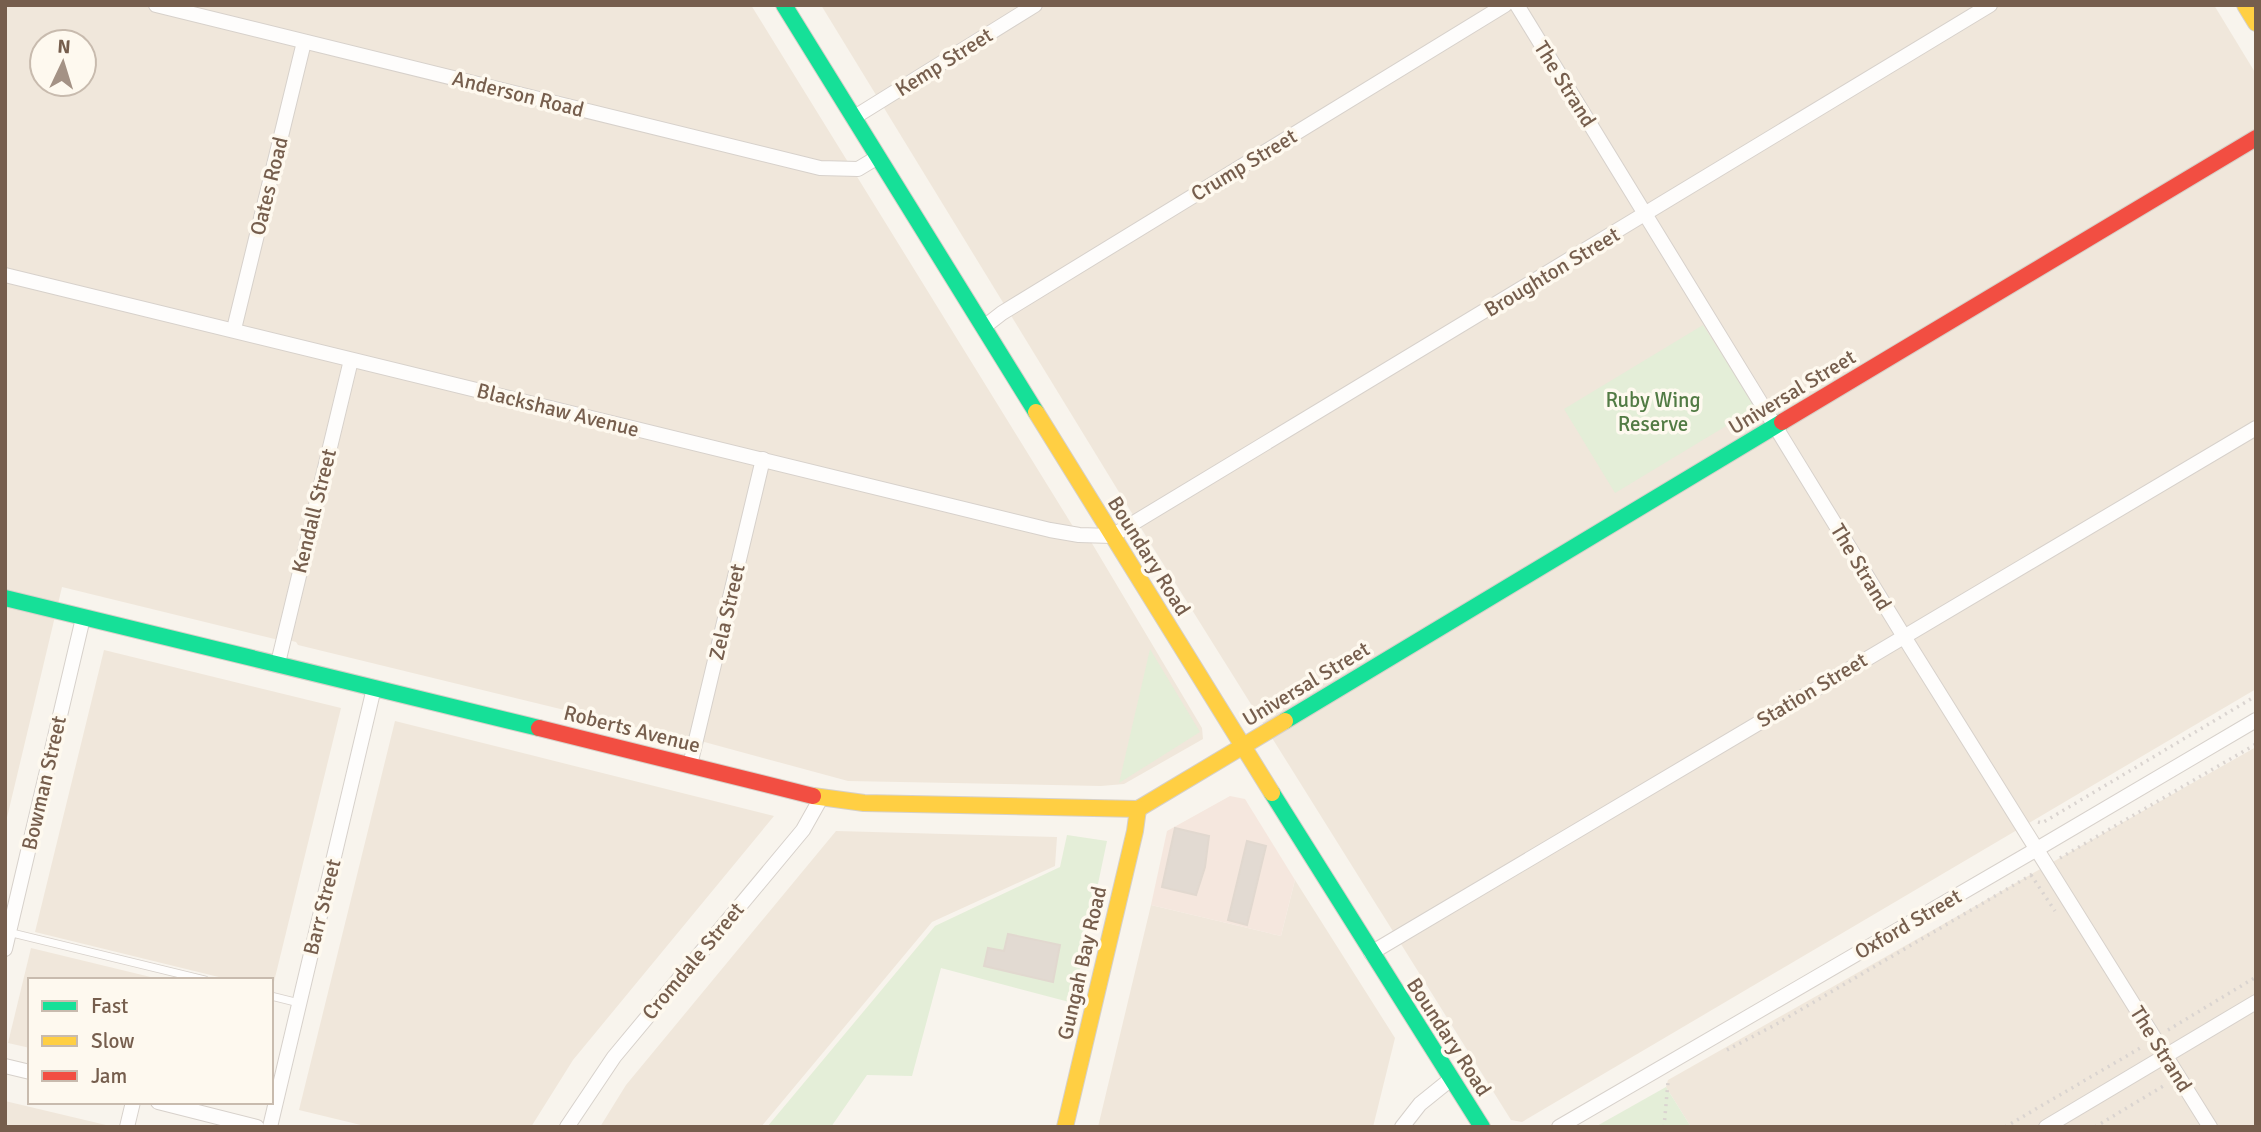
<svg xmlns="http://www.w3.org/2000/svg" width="2261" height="1132" viewBox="0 0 2261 1132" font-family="Signika,sans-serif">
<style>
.residential{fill:#f0e7db;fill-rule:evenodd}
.commercial{fill:#f5e7de}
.green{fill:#e4eed8}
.building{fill:#e2dad2;stroke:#e1d8cf;stroke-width:2}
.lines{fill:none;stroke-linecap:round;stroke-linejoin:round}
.lane-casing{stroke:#d7d1cb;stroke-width:9}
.street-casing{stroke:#d7d1cb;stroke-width:16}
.fast-casing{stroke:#d6d0c8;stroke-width:18}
.slow-casing{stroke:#d6d0c8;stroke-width:18}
.jam-casing{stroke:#d6d0c8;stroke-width:18}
.path{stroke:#dad4d0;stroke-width:3.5;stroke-dasharray:2 5;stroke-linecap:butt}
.lane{stroke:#fefdfc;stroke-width:7}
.street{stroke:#fefdfc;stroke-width:14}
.fast{stroke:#16e098;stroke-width:16}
.slow{stroke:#ffcf43;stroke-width:16}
.jam{stroke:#f24e42;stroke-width:16}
.labels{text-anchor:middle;stroke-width:7;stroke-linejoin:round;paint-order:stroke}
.street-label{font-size:21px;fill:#765e4d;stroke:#fef9ef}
.park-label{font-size:21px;fill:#527b44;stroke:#fef9ef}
</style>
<rect width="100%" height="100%" fill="#f8f4ed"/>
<g class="residential">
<path d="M 5,5 L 751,5 L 1077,533 L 1087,535 L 1202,728 L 1203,739 L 1124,784 L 1101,786 L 848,781 L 697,740 L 696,742 L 298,645 L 296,642 L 284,639 L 283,641 L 62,587 L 5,826 ZM 42,42 L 84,42 L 84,84 L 42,84 Z"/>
<path d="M 821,5 L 2214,5 L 2256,74 L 2256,689 L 1522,1122 L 1511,1120 L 1152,546 Z"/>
<path d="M 104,650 L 341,708 L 272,990 L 271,980 L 231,980 L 35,932 Z"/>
<path d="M 395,721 L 774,816 L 573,1060 L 531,1127 L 369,1127 L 299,1110 Z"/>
<path d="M 2256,747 L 2256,1127 L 1691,1127 L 1666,1087 L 1668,1080 Z"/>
<path d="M 836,831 L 1057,837 L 1055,866 L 932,922 L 761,1127 L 600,1127 L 626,1085 Z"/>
<path d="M 1295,880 L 1395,1038 L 1373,1127 L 1098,1127 L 1151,905 L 1281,936 Z"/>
<path d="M 31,948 L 163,980 L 30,980 L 30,1048 L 8,1043 Z"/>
<path d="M 5,1101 L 106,1125 L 105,1127 L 5,1127 Z"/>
</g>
<path class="commercial" d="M 1230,796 L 1245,799 L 1295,880 L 1281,936 L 1151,905 L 1167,831 Z"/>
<g class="green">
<path d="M 1703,325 L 1756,408 L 1615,493 L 1564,409 Z"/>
<path d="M 1150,649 L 1200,732 L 1119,783 Z"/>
<path d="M 1067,835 L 1107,841 L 1073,1003 L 941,968 L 912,1076 L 867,1075 L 831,1127 L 767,1127 L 935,926 L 1060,867 Z"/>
<path d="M 1666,1087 L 1691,1127 L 1595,1127 Z"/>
</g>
<g class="building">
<path d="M 1175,828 L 1209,836 L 1205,867 L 1196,895 L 1162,887 Z"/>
<path d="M 1247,841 L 1266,846 L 1247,925 L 1228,920 Z"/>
<path d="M 1008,934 L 1060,945 L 1053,982 L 984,966 L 988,948 L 1004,951 Z"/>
</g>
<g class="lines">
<defs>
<g id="lane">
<path d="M 8,932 L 205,980"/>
<path d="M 271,996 L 299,1003"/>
</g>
<g id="street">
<path d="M 156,5 L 820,168 L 858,169 L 878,157"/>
<path d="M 1517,5 L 1911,648 L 2210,1127"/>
<path d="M 853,118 L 1035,5"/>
<path d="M 5,275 L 1050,530 L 1079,535 L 1112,536 L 1990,5"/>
<path d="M 984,327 L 1002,313 L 1505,5"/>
<path d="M 234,329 L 304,42"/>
<path d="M 278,663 L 351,360"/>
<path d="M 690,765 L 763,459"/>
<path d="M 5,949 L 83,618"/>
<path d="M 1371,953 L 2256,428"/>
<path d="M 5,1066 L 30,1072"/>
<path d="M 158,1102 L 257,1127"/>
<path d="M 127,1127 L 133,1102"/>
<path d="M 270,1127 L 374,688"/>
<path d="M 567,1127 L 614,1057 L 803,830 L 821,798"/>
<path d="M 1402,1127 L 1420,1104 L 1451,1079"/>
<path d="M 1559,1127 L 2037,849 L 2256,720"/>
<path d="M 2046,1127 L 2256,1002"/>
</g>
<g id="fast">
<path d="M 784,5 L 1036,412"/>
<path d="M 5,598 L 539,728"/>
<path d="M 1285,721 L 1782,422"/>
<path d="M 1272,793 L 1482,1127"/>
</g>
<g id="slow">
<path d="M 2245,5 L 2256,23"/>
<path d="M 1036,412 L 1272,793"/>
<path d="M 813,796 L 864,803 L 1138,809 L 1285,721"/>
<path d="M 1065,1127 L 1135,831 L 1138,809"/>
</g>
<g id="jam">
<path d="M 1782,422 L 2256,138"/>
<path d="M 539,728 L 813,796"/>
</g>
</defs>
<use href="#lane" class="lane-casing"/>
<use href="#street" class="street-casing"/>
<use href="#fast" class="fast-casing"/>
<use href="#slow" class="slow-casing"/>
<use href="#jam" class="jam-casing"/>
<g class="path">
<path d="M 2038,822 L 2042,823 L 2256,696"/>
<path d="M 2060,858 L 2256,744"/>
<path d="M 2031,875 L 2055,911"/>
<path d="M 2168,1030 L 2256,977"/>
<path d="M 1727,1050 L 1773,1026 L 2036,872"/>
<path d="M 1664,1127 L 1668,1082"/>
<path d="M 2005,1127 L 2142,1047"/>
<path d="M 2095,1127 L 2165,1085"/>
</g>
<use href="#lane" class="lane"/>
<use href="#street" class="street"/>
<use href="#fast" class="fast"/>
<use href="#slow" class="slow"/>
<use href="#jam" class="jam"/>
</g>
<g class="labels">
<g class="street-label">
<text transform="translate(944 62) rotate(-32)" y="7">Kemp Street</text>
<text transform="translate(1565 84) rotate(58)" y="7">The Strand</text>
<text transform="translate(518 94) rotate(14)" y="7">Anderson Road</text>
<text transform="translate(1244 165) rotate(-31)" y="7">Crump Street</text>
<text transform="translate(269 186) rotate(-76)" y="7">Oates Road</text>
<text transform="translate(1552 272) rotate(-31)" y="7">Broughton Street</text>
<text transform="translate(1792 392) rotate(-31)" y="7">Universal Street</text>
<text transform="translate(558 410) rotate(14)" y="7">Blackshaw Avenue</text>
<text transform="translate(314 511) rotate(-76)" y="7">Kendall Street</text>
<text transform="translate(1149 556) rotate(58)" y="7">Boundary Road</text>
<text transform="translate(1861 567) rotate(59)" y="7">The Strand</text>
<text transform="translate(727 612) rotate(-77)" y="7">Zela Street</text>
<text transform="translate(1306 684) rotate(-31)" y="7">Universal Street</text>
<text transform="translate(1812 690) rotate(-31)" y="7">Station Street</text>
<text transform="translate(632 729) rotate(14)" y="7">Roberts Avenue</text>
<text transform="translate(44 783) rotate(-77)" y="7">Bowman Street</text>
<text transform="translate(322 907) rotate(-76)" y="7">Barr Street</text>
<text transform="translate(1908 924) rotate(-30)" y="7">Oxford Street</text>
<text transform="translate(693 961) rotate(-50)" y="7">Cromdale Street</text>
<text transform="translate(1082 963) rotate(-77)" y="7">Gungah Bay Road</text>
<text transform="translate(1449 1037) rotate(57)" y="7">Boundary Road</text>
<text transform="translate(2161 1049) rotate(58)" y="7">The Strand</text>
</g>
<g class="park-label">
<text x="1653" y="407">Ruby Wing<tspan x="1653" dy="24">Reserve</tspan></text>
</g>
</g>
<rect width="2261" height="1132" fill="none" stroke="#765e4d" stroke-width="14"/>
<rect x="28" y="978" width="245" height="126" fill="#fef9ef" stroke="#c8bbae" stroke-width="2"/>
<rect x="42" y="1001" width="35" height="10" fill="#16e098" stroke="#c8bbae" stroke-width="2"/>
<text x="91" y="1013" font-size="21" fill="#765e4d">Fast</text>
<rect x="42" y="1036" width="35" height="10" fill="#ffcf43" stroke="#c8bbae" stroke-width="2"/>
<text x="91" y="1048" font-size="21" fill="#765e4d">Slow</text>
<rect x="42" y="1071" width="35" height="10" fill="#f24e42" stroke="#c8bbae" stroke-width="2"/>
<text x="91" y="1083" font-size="21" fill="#765e4d">Jam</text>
<g transform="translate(63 63) rotate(4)"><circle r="33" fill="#fef9ef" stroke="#c8bbae" stroke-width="2"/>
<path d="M0-5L12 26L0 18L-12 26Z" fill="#a49285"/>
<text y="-10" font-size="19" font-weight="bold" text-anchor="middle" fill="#765e4d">N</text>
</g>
</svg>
